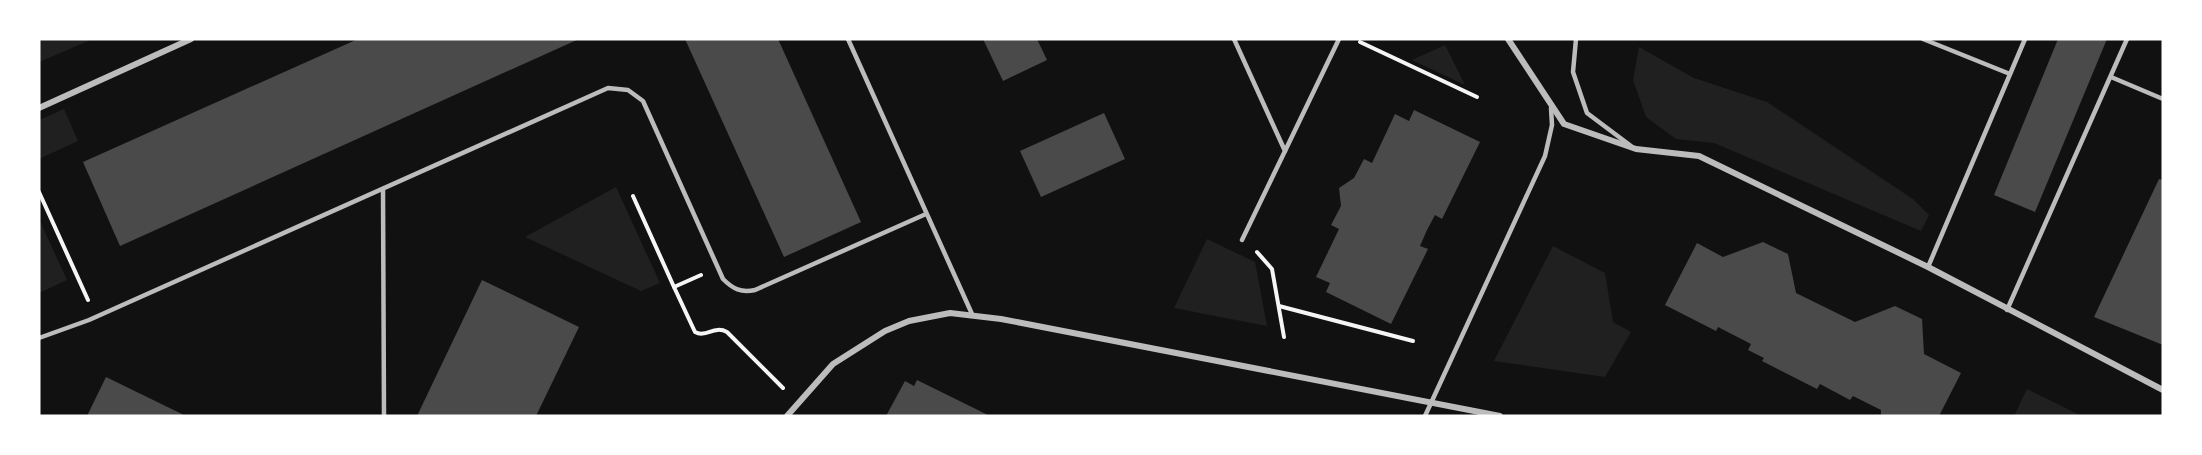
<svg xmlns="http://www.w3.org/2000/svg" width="2202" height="455" viewBox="0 0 2202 455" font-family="Lato,sans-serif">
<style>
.green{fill:#202020}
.building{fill:#4a4a4a}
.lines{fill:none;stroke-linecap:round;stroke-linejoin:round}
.path{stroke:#f5f5f5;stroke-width:4}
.service{stroke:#bcbcbc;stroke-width:4.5}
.minor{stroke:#bcbcbc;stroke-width:6}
</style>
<rect width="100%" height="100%" fill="#111"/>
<g class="green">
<path d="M 39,39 L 93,39 L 39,62 Z"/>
<path d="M 1445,45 L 1465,85 L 1412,60 Z"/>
<path d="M 1639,47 L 1694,78 L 1767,102 L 1913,199 L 1929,215 L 1921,231 L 1714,143 L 1676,139 L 1646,117 L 1633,80 Z"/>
<path d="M 64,109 L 78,141 L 39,159 L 39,120 Z"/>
<path d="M 616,187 L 660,283 L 641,291 L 525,237 Z"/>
<path d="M 39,219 L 67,280 L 39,293 Z"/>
<path d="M 1207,239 L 1255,262 L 1267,326 L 1174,308 Z"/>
<path d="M 1553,246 L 1605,273 L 1613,322 L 1631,332 L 1605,377 L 1494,361 Z"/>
<path d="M 2027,389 L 2082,416 L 2014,416 Z"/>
</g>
<g class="building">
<path d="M 358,39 L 579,39 L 120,246 L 83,162 Z"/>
<path d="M 685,39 L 778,39 L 861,222 L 784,257 Z"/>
<path d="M 983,39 L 1037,39 L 1047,60 L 1003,81 Z"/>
<path d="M 2058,39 L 2107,39 L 2035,212 L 1994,195 Z"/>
<path d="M 1414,110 L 1480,142 L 1442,219 L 1435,215 L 1427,230 L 1420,246 L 1428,249 L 1391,324 L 1326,292 L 1330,283 L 1316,277 L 1339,229 L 1331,225 L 1341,206 L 1339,188 L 1354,178 L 1364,159 L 1372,163 L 1395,114 L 1409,121 Z"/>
<path d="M 1104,113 L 1125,159 L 1041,197 L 1020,151 Z"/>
<path d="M 2159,179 L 2163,180 L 2163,345 L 2094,317 Z"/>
<path d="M 1763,242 L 1788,254 L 1796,293 L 1855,322 L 1895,306 L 1922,319 L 1924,354 L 1961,373 L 1939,416 L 1881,416 L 1881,410 L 1853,396 L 1850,400 L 1820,384 L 1817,389 L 1762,361 L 1764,358 L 1748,350 L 1751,344 L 1718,327 L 1716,331 L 1665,305 L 1697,243 L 1723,257 Z"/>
<path d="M 482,280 L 579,327 L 536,416 L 417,416 Z"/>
<path d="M 106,377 L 186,416 L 87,416 Z"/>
<path d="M 917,380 L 990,416 L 886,416 L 905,381 L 914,386 Z"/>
</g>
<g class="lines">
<g class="path">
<path d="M 1360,42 L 1477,97"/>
<path d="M 39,192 L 88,300"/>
<path d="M 633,196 L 674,287"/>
<path d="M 1257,252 L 1272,269 L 1284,337"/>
<path d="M 701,275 L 674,287 L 695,332 C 706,338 714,325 727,332 L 783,388"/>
<path d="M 1279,306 L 1413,341"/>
</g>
<g class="service">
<path d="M 848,39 L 972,314"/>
<path d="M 1234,39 L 1285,151 L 1242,240"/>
<path d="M 1576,39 L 1573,72 L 1587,113 L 1631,146"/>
<path d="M 1923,39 L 2010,74"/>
<path d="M 2111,77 L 2163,99"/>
<path d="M 1285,151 L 1339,39"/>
<path d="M 383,189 L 384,416"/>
<path d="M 1928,267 L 2025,39"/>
<path d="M 2007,310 L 2127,39"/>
<path d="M 39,338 L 89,320 L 608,88 L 628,90 L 643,101 L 723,279 C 733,289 741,293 755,290 L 926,214"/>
<path d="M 1425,416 L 1545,156 L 1552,125 L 1551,108"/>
</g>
<g class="minor">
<path d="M 1508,39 L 1564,124 L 1636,149 L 1699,156 L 1928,267 L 2163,390"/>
<path d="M 39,108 L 191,39"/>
<path d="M 787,416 L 833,364 L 885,331 L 909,321 L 950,313 L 1001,319 L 1500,416"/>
</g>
</g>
<rect width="2202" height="455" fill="none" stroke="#ffffff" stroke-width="81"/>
</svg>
